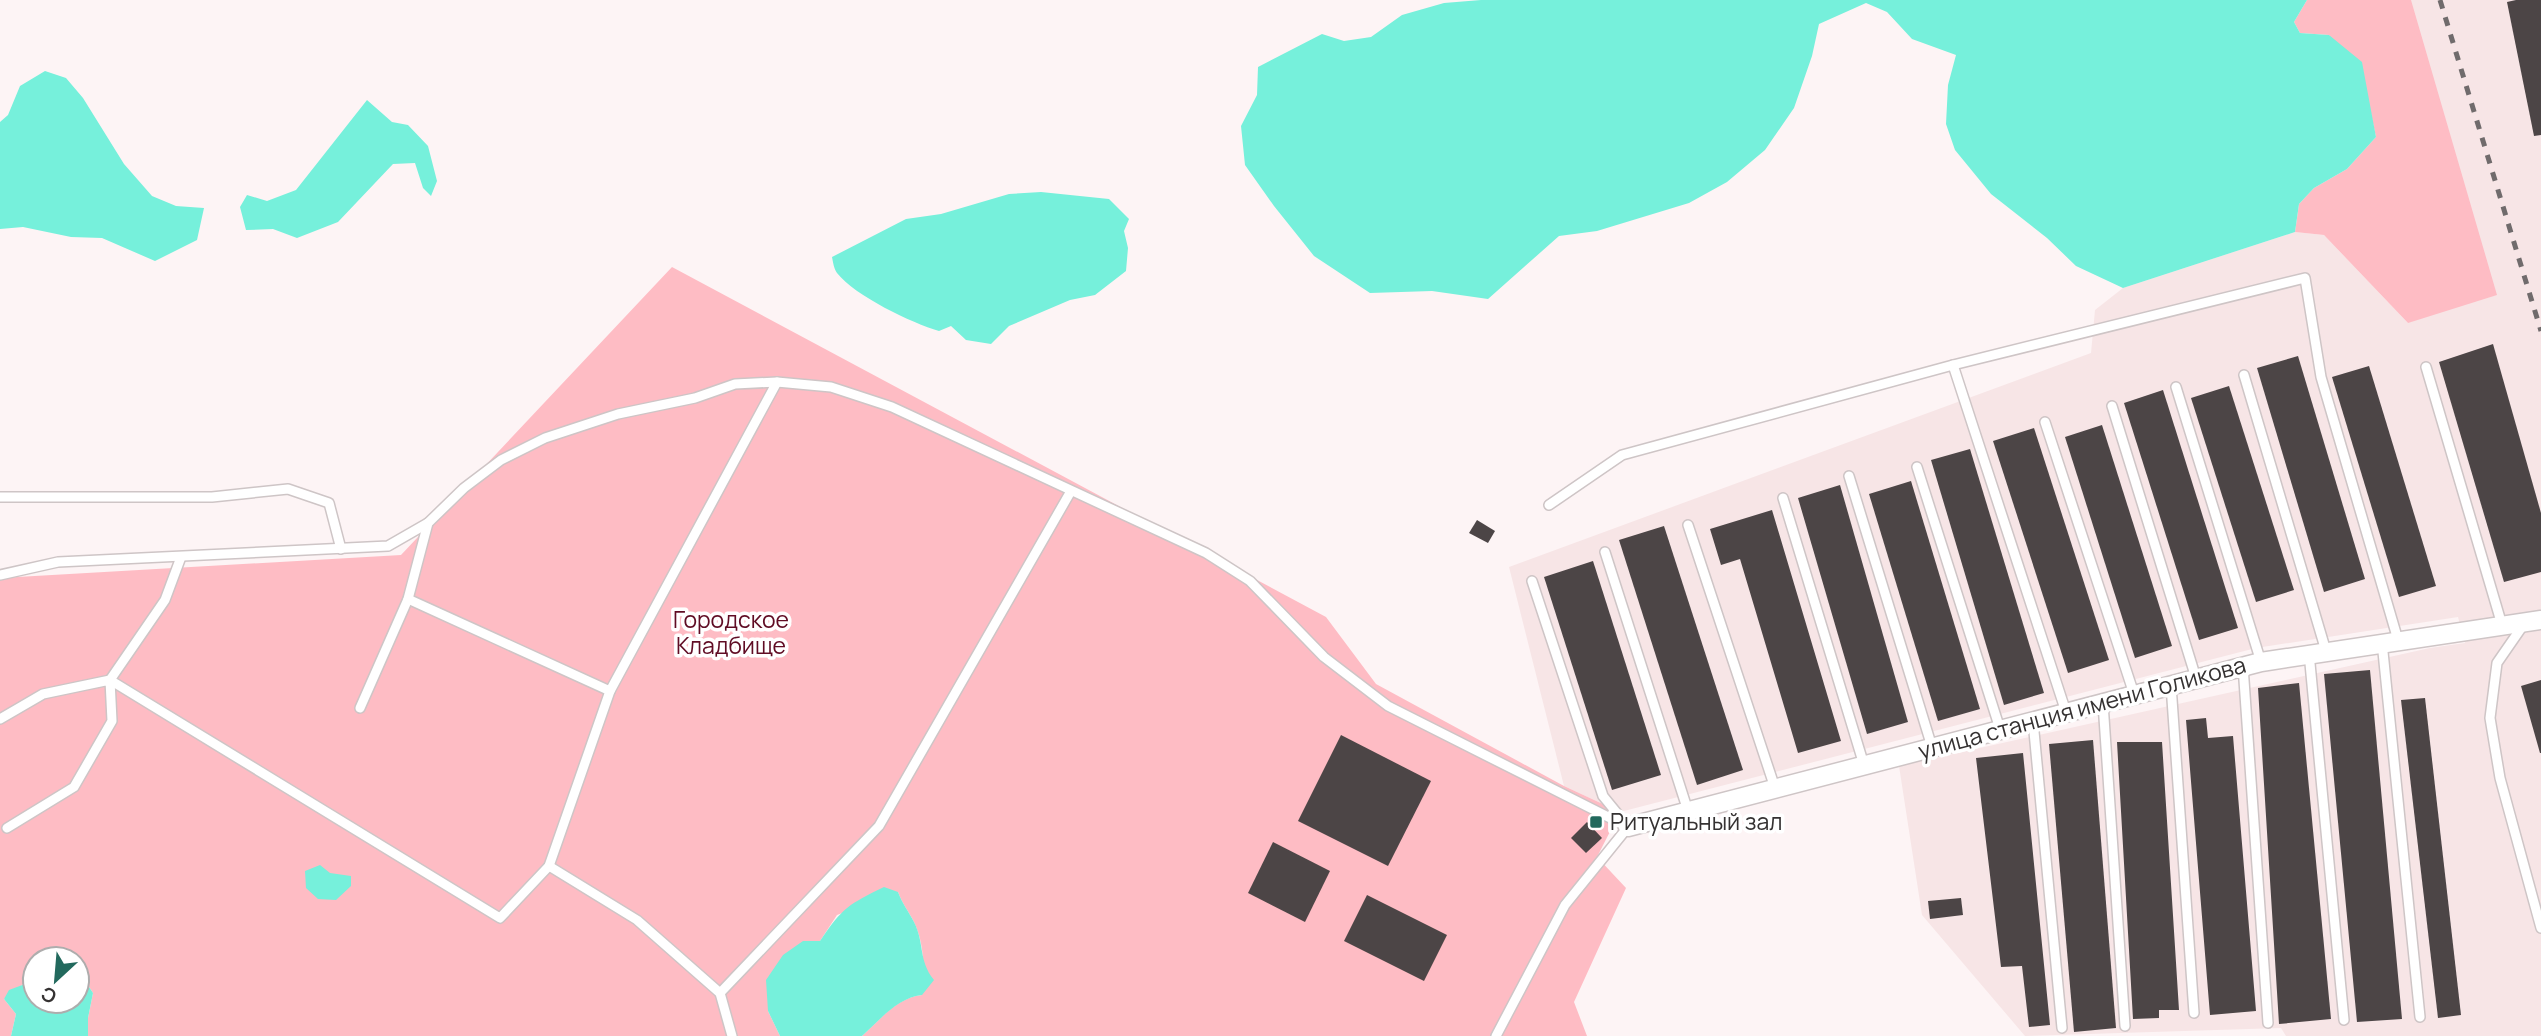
<svg xmlns="http://www.w3.org/2000/svg" width="2541" height="1036" viewBox="0 0 2541 1036" font-family="Manrope,sans-serif">
<style>
.built{fill:#f7e5e6}
.green{fill:#febcc4}
.water{fill:#76f0db}
.building{fill:#4c4546}
.lines{fill:none;stroke-linecap:round;stroke-linejoin:round}
.lane-casing{stroke:#cec5c6;stroke-width:12}
.street-casing{stroke:#cec5c6;stroke-width:21}
.lane{stroke:#fff;stroke-width:9}
.street{stroke:#fff;stroke-width:18}
.rail{stroke:#706b6c;stroke-width:5;stroke-dasharray:9 9;stroke-linecap:butt}
.poi-dot{fill:#22695d;stroke:#fff;stroke-width:2.5}
.labels{text-anchor:middle;stroke-width:7;stroke-linejoin:round;paint-order:stroke}
.park-label{font-size:23px;fill:#600c24;stroke:#fff}
.street-label{font-size:23px;fill:#353232;stroke:#fff}
.poi-label{font-size:23px;fill:#353232;stroke:#fff;text-anchor:start}
</style>
<rect width="100%" height="100%" fill="#fdf4f5"/>
<path class="built" d="M 2409,0 L 2541,0 L 2541,1036 L 2286,1036 L 2281,1028 L 2025,1036 L 1922,915 L 1899,766 L 2430,648 L 2465,643 L 2458,617 L 2256,648 L 1620,812 L 1564,786 L 1509,567 L 2091,353 L 2095,310 L 2123,288 L 2295,232 L 2324,235 L 2408,323 Z"/>
<g class="green">
<path d="M 2307,0 L 2411,0 L 2497,295 L 2408,323 L 2324,235 L 2295,232 L 2299,204 L 2314,188 L 2347,169 L 2376,137 L 2370,109 L 2329,35 L 2300,33 L 2294,22 Z"/>
<path d="M 672,267 L 1326,617 L 1376,684 L 1564,786 L 1620,812 L 1597,857 L 1626,888 L 1574,1002 L 1587,1036 L 862,1036 C 881,1019 896,998 922,995 C 924,970 925,945 914,922 C 909,912 902,903 898,892 L 837,915 L 820,941 L 768,1011 L 780,1036 L 88,1036 L 88,1018 L 93,993 L 77,969 L 77,959 L 70,959 L 67,954 L 35,959 C 35,978 18,989 4,999 L 16,1014 L 11,1036 L 0,1036 L 0,578 L 401,555 Z"/>
</g>
<g class="water">
<path d="M 1481,0 L 2307,0 L 2294,22 L 2300,33 L 2329,35 L 2362,62 L 2376,137 L 2347,169 L 2314,188 L 2299,204 L 2295,232 L 2123,288 L 2076,266 L 2047,238 L 1991,194 L 1955,150 L 1946,124 L 1948,85 L 1956,55 L 1912,39 L 1887,12 L 1866,3 L 1819,24 L 1812,56 L 1794,108 L 1765,150 L 1727,182 L 1689,203 L 1597,231 L 1559,236 L 1488,299 L 1432,291 L 1370,293 L 1314,256 L 1274,206 L 1245,165 L 1241,126 L 1257,95 L 1258,67 L 1322,34 L 1344,41 L 1371,37 L 1402,15 L 1444,3 Z"/>
<path d="M 45,71 L 66,78 L 83,98 L 124,164 L 152,196 L 176,206 L 204,208 L 197,240 L 155,261 L 102,238 L 71,237 L 23,227 L 0,229 L 0,122 L 8,115 L 20,86 Z"/>
<path d="M 367,100 L 392,122 L 408,125 L 428,146 L 437,181 L 431,196 L 423,188 L 415,163 L 393,164 L 338,222 L 297,238 L 273,229 L 246,230 L 240,207 L 247,195 L 267,201 L 296,190 Z"/>
<path d="M 1041,192 L 1109,199 L 1129,219 L 1124,231 L 1128,248 L 1126,271 L 1095,295 L 1070,300 L 1009,326 L 991,344 L 966,340 L 951,326 L 939,331 C 912,323 855,296 837,273 C 834,269 833,262 832,257 L 906,219 L 941,214 L 1009,194 Z"/>
<path d="M 320,865 L 330,873 L 351,876 L 351,886 L 336,900 L 318,899 L 306,888 L 305,871 Z"/>
<path d="M 884,887 L 898,892 C 902,903 909,912 914,922 C 925,944 918,960 934,980 L 922,995 C 897,998 881,1019 862,1036 L 780,1036 L 768,1011 L 766,980 L 783,955 L 803,941 L 820,941 C 842,908 849,904 884,887 Z"/>
<path d="M 35,966 L 35,1001 L 77,1001 L 77,969 L 93,993 L 88,1018 L 88,1036 L 11,1036 L 16,1014 L 4,999 L 9,990 L 25,984 Z"/>
</g>
<g class="building">
<path d="M 2516,0 L 2541,0 L 2541,135 L 2534,136 L 2507,2 Z"/>
<path d="M 2493,344 L 2541,513 L 2541,572 L 2504,582 L 2439,362 Z"/>
<path d="M 2298,356 L 2365,579 L 2324,592 L 2257,368 Z"/>
<path d="M 2369,366 L 2436,586 L 2399,597 L 2332,377 Z"/>
<path d="M 2229,386 L 2294,590 L 2256,602 L 2191,398 Z"/>
<path d="M 2163,390 L 2238,628 L 2199,640 L 2124,403 Z"/>
<path d="M 2102,425 L 2172,646 L 2135,658 L 2065,437 Z"/>
<path d="M 2034,428 L 2109,660 L 2068,673 L 1993,441 Z"/>
<path d="M 1970,449 L 2044,693 L 2004,705 L 1931,460 Z"/>
<path d="M 1911,481 L 1980,709 L 1938,721 L 1869,494 Z"/>
<path d="M 1840,485 L 1908,722 L 1867,734 L 1798,498 Z"/>
<path d="M 1772,510 L 1841,741 L 1798,753 L 1740,559 L 1721,565 L 1710,529 Z"/>
<path d="M 1477,520 L 1495,531 L 1488,543 L 1469,533 Z"/>
<path d="M 1664,526 L 1743,770 L 1697,785 L 1619,540 Z"/>
<path d="M 1593,561 L 1661,775 L 1612,790 L 1544,577 Z"/>
<path d="M 2370,670 L 2402,1019 L 2357,1022 L 2324,674 Z"/>
<path d="M 2541,680 L 2541,753 L 2540,753 L 2521,686 Z"/>
<path d="M 2299,683 L 2331,1019 L 2279,1024 L 2258,688 Z"/>
<path d="M 2425,698 L 2461,1015 L 2438,1018 L 2401,700 Z"/>
<path d="M 2206,718 L 2208,738 L 2233,736 L 2256,1011 L 2210,1015 L 2186,720 Z"/>
<path d="M 1341,735 L 1431,781 L 1388,866 L 1298,821 Z"/>
<path d="M 2093,740 L 2116,1028 L 2074,1032 L 2049,744 Z"/>
<path d="M 2117,742 L 2162,742 L 2179,1010 L 2159,1010 L 2159,1018 L 2133,1019 Z"/>
<path d="M 2023,753 L 2050,1025 L 2029,1027 L 2022,966 L 2001,967 L 1976,758 Z"/>
<path d="M 1587,822 L 1602,838 L 1586,853 L 1571,838 Z"/>
<path d="M 1273,842 L 1330,871 L 1305,922 L 1248,893 Z"/>
<path d="M 1367,895 L 1447,935 L 1424,981 L 1344,941 Z"/>
<path d="M 1961,898 L 1963,915 L 1930,919 L 1928,901 Z"/>
</g>
<g class="lines">
<defs>
<g id="lane">
<path d="M 1953,365 L 2066,712"/>
<path d="M 2426,367 L 2502,625"/>
<path d="M 2244,375 L 2326,651"/>
<path d="M 2176,387 L 2261,662"/>
<path d="M 2112,406 L 2196,678"/>
<path d="M 2045,422 L 2134,694"/>
<path d="M 1917,467 L 2000,729"/>
<path d="M 1849,476 L 1932,747"/>
<path d="M 0,497 L 212,497 L 288,489 L 329,503 L 341,549"/>
<path d="M 1783,498 L 1864,765"/>
<path d="M 1549,505 L 1622,455 L 1953,365 L 2305,278 L 2321,377 L 2398,640"/>
<path d="M 1688,525 L 1775,788"/>
<path d="M 1605,552 L 1688,811"/>
<path d="M 181,557 L 165,600 L 110,680 L 500,918 L 549,866 L 610,691 L 777,382"/>
<path d="M 0,575 L 58,562 L 388,546 L 428,523 L 464,488 L 501,460 L 545,438 L 618,414 L 695,398 L 735,384 L 777,382 L 831,387 L 892,407 L 1206,553 L 1250,581 L 1324,657 L 1388,706 L 1628,827"/>
<path d="M 1532,581 L 1603,796 L 1625,823"/>
<path d="M 408,599 L 610,691"/>
<path d="M 2524,624 L 2497,663 L 2490,718 L 2500,778 L 2541,928"/>
<path d="M 2382,642 L 2420,1017"/>
<path d="M 2309,653 L 2344,1020"/>
<path d="M 2243,666 L 2268,1023"/>
<path d="M 2171,685 L 2194,1013"/>
<path d="M 2103,703 L 2125,1026"/>
<path d="M 360,708 L 408,599 L 428,523"/>
<path d="M 0,719 L 43,694 L 110,680 L 112,721 L 74,787 L 7,828"/>
<path d="M 2033,721 L 2062,1028"/>
<path d="M 549,866 L 637,920 L 720,993 L 879,826 L 1071,491"/>
<path d="M 720,993 L 732,1036"/>
<path d="M 1496,1036 L 1565,905 L 1628,827"/>
</g>
<path id="street" d="M 1628,827 L 2261,662 L 2541,620"/>
</defs>
<use href="#lane" class="lane-casing"/>
<use href="#street" class="street-casing"/>
<use href="#lane" class="lane"/>
<use href="#street" class="street"/>
<path class="rail" d="M 2440,0 L 2541,331"/>
</g>
<rect class="poi-dot" x="1589" y="815" width="14" height="14" rx="3.5"/>
<g class="labels">
<g class="park-label">
<text x="731" y="628">Городское<tspan x="731" dy="26">Кладбище</tspan></text>
</g>
<g class="street-label">
<text transform="translate(2082 708) rotate(-15)" y="8">улица станция имени Голикова</text>
</g>
<g class="poi-label">
<text x="1610" y="830">Ритуальный зал</text>
</g>
</g>
<g transform="translate(56 980) rotate(206)"><circle r="33" fill="#ffffff" stroke="#aeadad" stroke-width="2"/>
<path d="M0-5L12 26L0 18L-12 26Z" fill="#22695d"/>
<text y="-10" font-size="19" font-weight="bold" text-anchor="middle" fill="#353232">С</text>
</g>
</svg>
